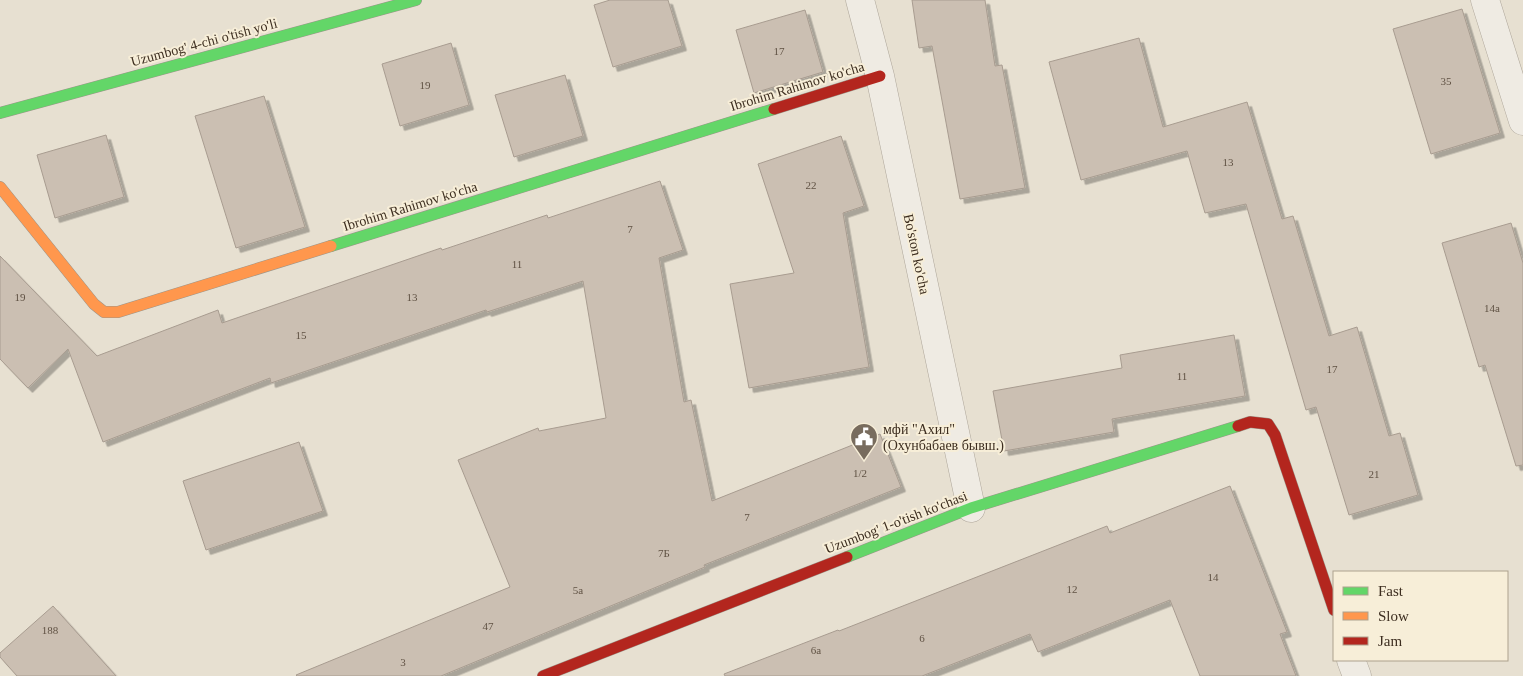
<svg xmlns="http://www.w3.org/2000/svg" width="1523" height="676" viewBox="0 0 1523 676" font-family="Georgia,serif">
<style>
.building{fill:#cbbfb2;stroke:#a89c90;filter:url(#shadow)}
.lines{fill:none;stroke-linecap:round;stroke-linejoin:round}
.street-casing{stroke:#ada599;stroke-width:29}
.fast-casing{stroke:#9c958a;stroke-width:12}
.slow-casing{stroke:#9c958a;stroke-width:12}
.jam-casing{stroke:#9c958a;stroke-width:12}
.street{stroke:#efebe3;stroke-width:28}
.fast{stroke:#63d668;stroke-width:11}
.slow{stroke:#ff974d;stroke-width:11}
.jam{stroke:#b3261e;stroke-width:11}
.labels{text-anchor:middle;stroke-width:4;stroke-linejoin:round;paint-order:stroke}
.number-label{font-size:11px;fill:#605244}
.street-label{font-size:14px;fill:#3d2e20;stroke:#f7eed8}
.poi-label{font-size:14px;fill:#3d2e20;stroke:#f7eed8;text-anchor:start}
</style>
<defs>
<filter id="shadow"><feDropShadow dx="4.5" dy="4.5" stdDeviation="0" flood-color="#0004"/></filter>
</defs>
<rect width="100%" height="100%" fill="#e7e0d1"/>
<g class="building">
<path d="M 610,0 L 668,0 L 682,46 L 613,67 L 594,5 Z"/>
<path d="M 912,0 L 985,0 L 995,66 L 1002,65 L 1025,188 L 960,199 L 932,46 L 919,48 Z"/>
<path d="M 1462,9 L 1500,133 L 1431,154 L 1393,29 Z"/>
<path d="M 805,10 L 823,72 L 754,93 L 736,30 Z"/>
<path d="M 1139,38 L 1163,127 L 1247,102 L 1282,219 L 1293,216 L 1329,336 L 1357,327 L 1389,436 L 1400,433 L 1418,495 L 1349,515 L 1316,407 L 1306,410 L 1246,204 L 1205,213 L 1187,151 L 1081,180 L 1049,62 Z"/>
<path d="M 451,43 L 469,105 L 400,126 L 382,64 Z"/>
<path d="M 565,75 L 583,136 L 514,157 L 495,95 Z"/>
<path d="M 264,96 L 305,227 L 236,248 L 195,116 Z"/>
<path d="M 106,135 L 124,197 L 55,218 L 37,155 Z"/>
<path d="M 841,136 L 864,206 L 843,213 L 869,367 L 749,388 L 730,284 L 794,273 L 758,164 Z"/>
<path d="M 660,181 L 683,250 L 659,258 L 684,402 L 691,400 L 712,501 L 880,434 L 901,487 L 704,565 L 705,567 L 441,676 L 297,676 L 296,675 L 510,587 L 458,460 L 538,428 L 539,431 L 606,418 L 583,281 L 487,312 L 486,310 L 271,383 L 270,378 L 103,442 L 68,349 L 28,388 L 0,359 L 0,256 L 97,356 L 218,310 L 222,323 L 441,248 L 442,250 L 547,215 L 548,218 Z"/>
<path d="M 1511,223 L 1523,263 L 1523,465 L 1516,466 L 1485,365 L 1479,367 L 1442,243 Z"/>
<path d="M 1234,335 L 1245,396 L 1112,419 L 1114,432 L 1004,451 L 993,391 L 1122,368 L 1120,355 Z"/>
<path d="M 299,442 L 323,511 L 206,550 L 183,481 Z"/>
<path d="M 1230,486 L 1287,632 L 1280,634 L 1296,676 L 1200,676 L 1170,600 L 1038,652 L 1030,634 L 922,676 L 725,676 L 724,674 L 838,630 L 839,631 L 1107,526 L 1110,533 Z"/>
<path d="M 53,606 L 116,676 L 17,676 L 0,657 L 0,653 Z"/>
</g>
<g class="lines">
<defs>
<g id="street">
<path d="M 860,0 L 880,76 L 971,508"/>
<path d="M 1485,0 L 1523,121"/>
<path d="M 1351,660 L 1357,676"/>
</g>
<g id="fast">
<path d="M 0,113 L 416,0"/>
<path d="M 331,246 L 774,109"/>
<path d="M 847,557 L 971,508 L 1238,426"/>
</g>
<path id="slow" d="M 0,187 L 94,304 L 104,312 L 118,312 L 331,246"/>
<g id="jam">
<path d="M 774,109 L 880,76"/>
<path d="M 1238,426 L 1250,422 L 1268,424 L 1275,435 L 1334,610"/>
<path d="M 543,676 L 847,557"/>
</g>
</defs>
<use href="#street" class="street-casing"/>
<use href="#fast" class="fast-casing"/>
<use href="#slow" class="slow-casing"/>
<use href="#jam" class="jam-casing"/>
<use href="#street" class="street"/>
<use href="#fast" class="fast"/>
<use href="#slow" class="slow"/>
<use href="#jam" class="jam"/>
</g>
<defs>
<symbol id="civic-pin" viewBox="-11 -11 22 30"><path d="M0 17L-7.5 6A9.5 9.5 0 1 1 7.5 6Z" fill="#786c5e" stroke="#f7eed8"/><path d="M-.6-6.5H3V-4.5H.6V-3L4-1V1h2V6H-6V1h2V-1L-.6-3ZM-1.2 2.5V6h2.4V2.5Z" fill="#fff"/></symbol>
</defs>
<g fill-rule="evenodd">
<use href="#civic-pin" x="848" y="421" width="32" height="43"/>
</g>
<g class="labels">
<g class="number-label">
<text x="779" y="55">17</text>
<text x="1446" y="85">35</text>
<text x="425" y="89">19</text>
<text x="1228" y="166">13</text>
<text x="811" y="189">22</text>
<text x="630" y="233">7</text>
<text x="517" y="268">11</text>
<text x="20" y="301">19</text>
<text x="412" y="301">13</text>
<text x="1492" y="312">14а</text>
<text x="301" y="339">15</text>
<text x="1332" y="373">17</text>
<text x="1182" y="380">11</text>
<text x="860" y="477">1/2</text>
<text x="1374" y="478">21</text>
<text x="747" y="521">7</text>
<text x="664" y="557">7Б</text>
<text x="1213" y="581">14</text>
<text x="1072" y="593">12</text>
<text x="578" y="594">5a</text>
<text x="488" y="630">47</text>
<text x="50" y="634">188</text>
<text x="922" y="642">6</text>
<text x="816" y="654">6a</text>
<text x="403" y="666">3</text>
</g>
<g class="street-label">
<text transform="translate(204 42) rotate(-15)" y="5">Uzumbog' 4-chi o'tish yo'li</text>
<text transform="translate(797 86) rotate(-17)" y="5">Ibrohim Rahimov ko'cha</text>
<text transform="translate(410 206) rotate(-17)" y="5">Ibrohim Rahimov ko'cha</text>
<text transform="translate(917 254) rotate(78)" y="5">Bo'ston ko'cha</text>
<text transform="translate(896 522) rotate(-21)" y="5">Uzumbog' 1-o'tish ko'chasi</text>
</g>
<g class="poi-label">
<text x="883" y="434">мфй "Ахил"<tspan x="883" dy="16">(Охунбабаев бывш.)</tspan></text>
</g>
</g>
<rect x="1333" y="571" width="175" height="90" fill="#f7eed8" stroke="#ada18e"/>
<rect x="1343" y="587" width="25" height="8" fill="#63d668" stroke="#ada18e"/>
<text x="1378" y="596" font-size="15" fill="#3d2e20">Fast</text>
<rect x="1343" y="612" width="25" height="8" fill="#ff974d" stroke="#ada18e"/>
<text x="1378" y="621" font-size="15" fill="#3d2e20">Slow</text>
<rect x="1343" y="637" width="25" height="8" fill="#b3261e" stroke="#ada18e"/>
<text x="1378" y="646" font-size="15" fill="#3d2e20">Jam</text>
</svg>
